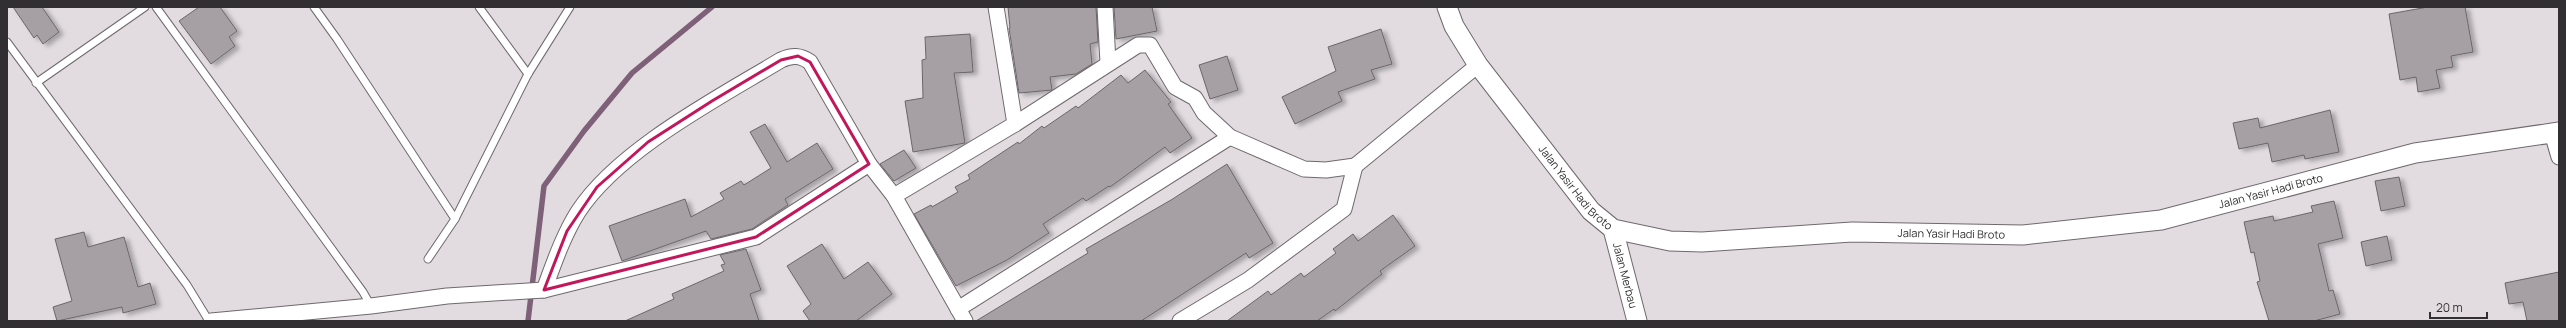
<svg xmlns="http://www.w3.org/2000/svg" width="2566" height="328" viewBox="0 0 2566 328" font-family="Manrope,sans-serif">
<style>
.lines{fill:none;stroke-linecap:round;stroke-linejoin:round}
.stream{stroke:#7e6178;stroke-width:5.5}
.building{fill:#a6a0a4;stroke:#6b666a;filter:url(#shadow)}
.service-casing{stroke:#6f696d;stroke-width:9}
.minor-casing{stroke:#6f696d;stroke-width:17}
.tertiary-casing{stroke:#6f696d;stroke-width:21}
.service{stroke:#fff;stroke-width:7}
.minor{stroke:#fff;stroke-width:15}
.tertiary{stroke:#fff;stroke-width:19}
.marked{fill:none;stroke:#c2185b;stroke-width:3;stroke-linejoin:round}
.labels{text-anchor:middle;stroke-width:4;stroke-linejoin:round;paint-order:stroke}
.street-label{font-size:11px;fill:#312f31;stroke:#e2dce0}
</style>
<defs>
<filter id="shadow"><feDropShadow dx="4.5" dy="2.5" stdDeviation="2" flood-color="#0004"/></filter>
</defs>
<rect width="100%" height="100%" fill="#e2dce0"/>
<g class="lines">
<path class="stream" d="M 528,321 L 544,186 L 584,131 L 632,73 L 712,7"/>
</g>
<g class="building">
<path d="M 13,7 L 42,7 L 59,32 L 43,44 L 37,35 L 34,38 Z"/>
<path d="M 199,7 L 220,7 L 237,31 L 229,37 L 235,46 L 211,64 L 179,21 Z"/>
<path d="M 1008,7 L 1096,7 L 1098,42 L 1090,44 L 1092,64 L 1076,74 L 1050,77 L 1052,90 L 1019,93 L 1009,28 L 1010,28 Z"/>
<path d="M 1114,7 L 1152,7 L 1157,31 L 1116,39 Z"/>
<path d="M 2428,7 L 2465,7 L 2473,52 L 2451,56 L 2453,67 L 2436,70 L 2440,88 L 2418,92 L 2416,77 L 2400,80 L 2389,14 Z"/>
<path d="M 1381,29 L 1392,64 L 1371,70 L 1375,79 L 1338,92 L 1342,101 L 1295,124 L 1282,97 L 1336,71 L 1328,47 Z"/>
<path d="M 970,34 L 973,72 L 954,73 L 965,143 L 913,152 L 905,101 L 923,98 L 922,60 L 926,59 L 925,37 Z"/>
<path d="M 1227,56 L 1238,90 L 1210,99 L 1199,65 Z"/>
<path d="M 1145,70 L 1171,102 L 1168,104 L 1192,138 L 1170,153 L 1165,147 L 1110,187 L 1109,186 L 1086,201 L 1083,198 L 1043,224 L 1049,233 L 1007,260 L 956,286 L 914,214 L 931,205 L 932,207 L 958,192 L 955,187 L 970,179 L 968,175 L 1018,142 L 1019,144 L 1042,126 L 1044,128 L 1076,106 L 1078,108 L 1121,75 L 1128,83 Z"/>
<path d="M 2330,110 L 2339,152 L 2305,159 L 2304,155 L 2272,162 L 2268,143 L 2239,149 L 2233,123 L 2258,118 L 2260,128 Z"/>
<path d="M 765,124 L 787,162 L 817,143 L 833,169 L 785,199 L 788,205 L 752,229 L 711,239 L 706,231 L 622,261 L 609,226 L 685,199 L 691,217 L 724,199 L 720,193 L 741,181 L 744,185 L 771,168 L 750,132 Z"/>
<path d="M 904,150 L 916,168 L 894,181 L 880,164 Z"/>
<path d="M 1227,164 L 1273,243 L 1249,258 L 1246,253 L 1141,321 L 976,321 L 1088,253 L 1086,249 L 1171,200 Z"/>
<path d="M 2399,177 L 2405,206 L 2381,211 L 2375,181 Z"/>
<path d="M 2334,201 L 2343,238 L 2318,244 L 2329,291 L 2333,290 L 2340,314 L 2314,321 L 2269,321 L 2257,282 L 2260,281 L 2254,252 L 2251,253 L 2244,222 L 2273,216 L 2274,221 L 2313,212 L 2311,206 Z"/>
<path d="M 1393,215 L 1415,246 L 1380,271 L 1382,274 L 1335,311 L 1334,309 L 1317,321 L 1227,321 L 1268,291 L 1271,295 L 1301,273 L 1304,277 L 1336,253 L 1333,249 L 1353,234 L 1358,241 Z"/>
<path d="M 84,232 L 88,247 L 124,237 L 138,287 L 150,283 L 156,304 L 123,313 L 122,307 L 57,321 L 53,307 L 72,301 L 55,239 Z"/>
<path d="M 2387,236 L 2392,260 L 2366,266 L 2361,242 Z"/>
<path d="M 822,244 L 844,279 L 868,262 L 892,294 L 856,321 L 810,321 L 803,311 L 811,304 L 787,266 Z"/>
<path d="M 746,249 L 761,290 L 750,294 L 759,321 L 625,321 L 674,299 L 672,294 L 724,271 L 721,265 L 725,264 L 720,255 Z"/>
<path d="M 2559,272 L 2559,321 L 2527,321 L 2523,302 L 2509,304 L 2505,283 Z"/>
</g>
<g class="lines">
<defs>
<g id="service">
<path d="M 156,7 L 363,292 L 371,306"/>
<path d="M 314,7 L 337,39 L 455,219"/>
<path d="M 479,7 L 528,74"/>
<path d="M 7,42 L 187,285 L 209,321"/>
<path d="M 36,83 L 145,7"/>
<path d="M 428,259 L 455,219 L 528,74 L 570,7"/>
</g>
<g id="minor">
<path d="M 996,7 L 1015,124"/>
<path d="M 1105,7 L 1108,63"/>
<path d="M 2552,133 L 2559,157"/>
<path d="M 1355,166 L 1478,65"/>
<path d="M 894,196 L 1015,124 L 1138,45 L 1150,45 L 1175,87 L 1195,98 L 1204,113 L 1230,137 L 1304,169 L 1326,170 L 1355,166 L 1344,209 L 1248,280 L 1180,321"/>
<path d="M 544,290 C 554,263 563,236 578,212 C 618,150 718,98 781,60 C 792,55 800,55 810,62 L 869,164 L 894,196 L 965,321"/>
<path d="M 958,309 L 1230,137"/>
<path d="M 211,321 L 371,306 L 447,296 L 544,290 L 756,237 L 869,164"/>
</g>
<g id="tertiary">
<path id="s1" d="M 1447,7 L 1454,26 L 1478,65 L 1591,211 L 1613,229 L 1670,241 L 1702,242 L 1852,232 L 2023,235 L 2161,220 L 2415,153 L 2559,132"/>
<path id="s2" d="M 1613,229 L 1637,321"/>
</g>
</defs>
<use href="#service" class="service-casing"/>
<use href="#minor" class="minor-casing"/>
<use href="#tertiary" class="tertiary-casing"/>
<use href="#service" class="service"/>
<use href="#minor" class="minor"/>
<use href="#tertiary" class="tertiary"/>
</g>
<path class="marked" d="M 798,56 L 810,62 L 869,164 L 756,237 L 544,290 L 567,231 L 597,187 L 648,142 L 712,101 L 781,60 Z"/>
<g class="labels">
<g class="street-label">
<text dy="4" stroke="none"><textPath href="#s1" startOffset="223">Jalan Yasir Hadi Broto</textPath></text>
<text dy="4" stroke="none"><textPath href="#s1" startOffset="943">Jalan Yasir Hadi Broto</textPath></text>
<text dy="4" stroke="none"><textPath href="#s1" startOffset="619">Jalan Yasir Hadi Broto</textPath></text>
<text dy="4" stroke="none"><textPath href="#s2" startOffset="48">Jalan Merbau</textPath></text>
</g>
</g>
<rect width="2566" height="328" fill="none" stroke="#312f31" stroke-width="16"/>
<path d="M2430 312v6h57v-6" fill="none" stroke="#312f31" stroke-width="2"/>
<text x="2436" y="312" font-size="12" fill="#312f31" stroke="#e2dce0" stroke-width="3" paint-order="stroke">20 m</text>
</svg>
